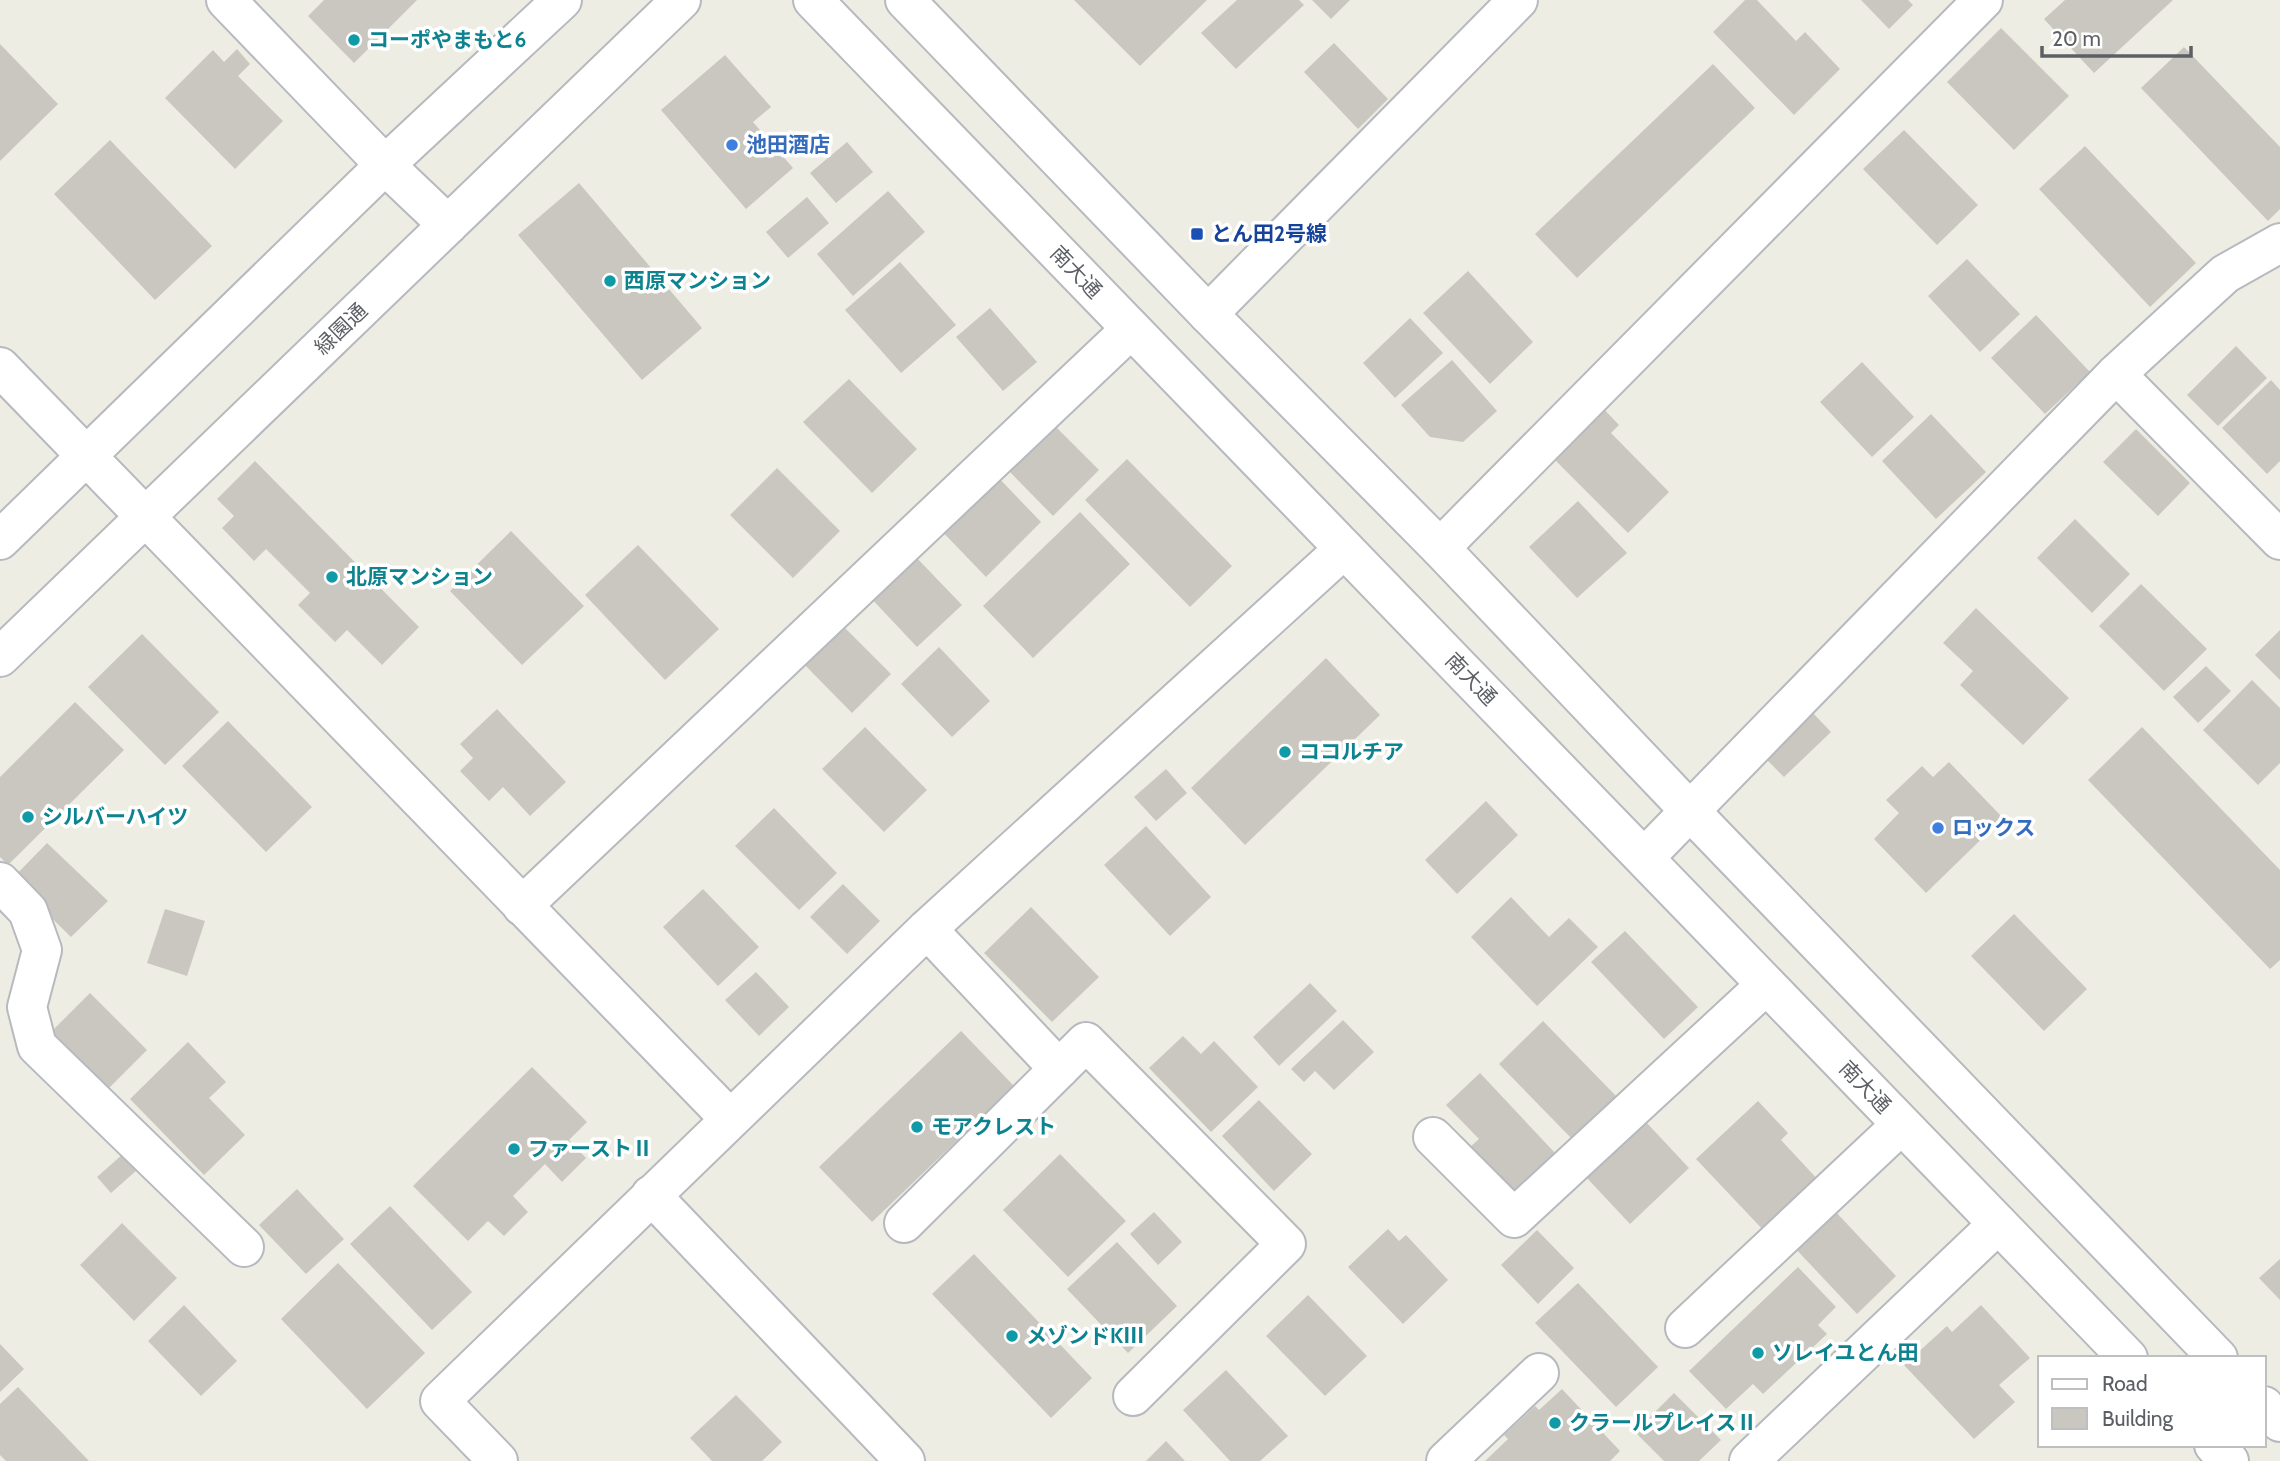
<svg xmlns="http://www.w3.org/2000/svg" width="2280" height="1461" viewBox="0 0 2280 1461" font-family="Cabin,'Noto Sans JP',sans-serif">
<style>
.building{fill:#cac7c1}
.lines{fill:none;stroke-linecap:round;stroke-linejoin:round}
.minor-casing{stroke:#b6b9be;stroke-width:42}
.minor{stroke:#fff;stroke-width:38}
.culture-dot{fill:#0f9aa8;stroke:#fff;stroke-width:2.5}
.shop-dot{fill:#3f7fe0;stroke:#fff;stroke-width:2.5}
.transit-dot{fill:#1a4fb4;stroke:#fff;stroke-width:2.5}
.labels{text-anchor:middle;stroke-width:7;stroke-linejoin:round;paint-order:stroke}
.culture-label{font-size:21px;font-weight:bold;fill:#0d838f;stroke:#fff;text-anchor:start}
.shop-label{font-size:21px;font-weight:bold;fill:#366cbe;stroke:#fff;text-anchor:start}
.transit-label{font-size:21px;font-weight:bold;fill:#164399;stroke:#fff;text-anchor:start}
.street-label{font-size:21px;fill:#5c5f64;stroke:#fff}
</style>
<rect width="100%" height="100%" fill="#eeede4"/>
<g class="building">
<path d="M 324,0 L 417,0 L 354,63 L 308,16 Z"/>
<path d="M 1074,0 L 1207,0 L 1140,66 Z"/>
<path d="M 1237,0 L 1299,0 L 1304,5 L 1236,69 L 1201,33 Z"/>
<path d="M 1312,0 L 1350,0 L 1331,19 Z"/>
<path d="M 1745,0 L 1757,0 L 1796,41 L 1805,32 L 1840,69 L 1794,115 L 1713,32 Z"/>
<path d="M 1861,0 L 1908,0 L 1913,5 L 1889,29 Z"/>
<path d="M 2065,0 L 2173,0 L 2094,73 L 2044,19 Z"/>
<path d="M 2001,28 L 2069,96 L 2014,150 L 1947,82 Z"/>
<path d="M 1334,43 L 1388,99 L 1358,129 L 1304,72 Z"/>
<path d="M 0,44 L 58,104 L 0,161 Z"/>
<path d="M 2184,47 L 2280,147 L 2280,209 L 2268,221 L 2141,88 Z"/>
<path d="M 237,49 L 250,64 L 238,76 L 283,121 L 235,169 L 165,98 L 213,50 L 224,62 Z"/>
<path d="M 725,55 L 771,107 L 753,122 L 793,168 L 746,209 L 661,110 Z"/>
<path d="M 1713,64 L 1755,108 L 1577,278 L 1535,234 Z"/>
<path d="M 1904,130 L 1978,205 L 1937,245 L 1863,169 Z"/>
<path d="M 110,140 L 212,246 L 155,300 L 54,194 Z"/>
<path d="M 847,142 L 873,172 L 836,203 L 810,173 Z"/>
<path d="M 2085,146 L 2196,263 L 2150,307 L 2039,189 Z"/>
<path d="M 579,183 L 702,328 L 642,380 L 518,235 Z"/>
<path d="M 888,191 L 925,232 L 853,296 L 817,254 Z"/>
<path d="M 807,197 L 829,223 L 788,258 L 766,232 Z"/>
<path d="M 1967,259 L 2020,314 L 1980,352 L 1928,296 Z"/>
<path d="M 900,262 L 956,325 L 901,373 L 845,310 Z"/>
<path d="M 1468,271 L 1533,342 L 1490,384 L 1423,313 Z"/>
<path d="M 990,308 L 1037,362 L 1003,391 L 956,337 Z"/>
<path d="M 2036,315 L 2090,372 L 2045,414 L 1991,358 Z"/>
<path d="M 1410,318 L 1443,353 L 1395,398 L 1363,363 Z"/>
<path d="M 2236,346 L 2267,378 L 2218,426 L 2187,395 Z"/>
<path d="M 1452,360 L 1497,411 L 1463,442 L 1430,437 L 1401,405 Z"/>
<path d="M 1862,362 L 1914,417 L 1872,457 L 1820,402 Z"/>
<path d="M 849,379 L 917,449 L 872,493 L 803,422 Z"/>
<path d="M 2271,380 L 2280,390 L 2280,461 L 2267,474 L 2222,428 Z"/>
<path d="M 1597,402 L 1619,425 L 1611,433 L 1669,492 L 1628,533 L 1547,452 Z"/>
<path d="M 1931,414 L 1986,472 L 1936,519 L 1882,461 Z"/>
<path d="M 1055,426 L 1099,470 L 1053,516 L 1009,471 Z"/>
<path d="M 2136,429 L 2190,483 L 2158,516 L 2103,462 Z"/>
<path d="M 1127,459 L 1232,566 L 1190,607 L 1085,500 Z"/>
<path d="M 255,461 L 419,627 L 382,665 L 347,630 L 335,642 L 298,605 L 310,593 L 266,549 L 254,561 L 222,528 L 234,516 L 217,499 Z"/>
<path d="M 777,468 L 840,531 L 793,578 L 730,515 Z"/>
<path d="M 990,469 L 1041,522 L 986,577 L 934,523 Z"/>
<path d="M 1578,501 L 1627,553 L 1577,598 L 1529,547 Z"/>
<path d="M 1080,512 L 1130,564 L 1033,658 L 983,606 Z"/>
<path d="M 2075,519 L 2130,574 L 2092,613 L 2037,558 Z"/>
<path d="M 511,531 L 584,606 L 522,665 L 450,591 Z"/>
<path d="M 638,545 L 719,629 L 665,680 L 585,595 Z"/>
<path d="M 912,553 L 962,605 L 917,647 L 868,595 Z"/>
<path d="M 2141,584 L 2207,649 L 2164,691 L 2099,626 Z"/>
<path d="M 1976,608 L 2069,698 L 2023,745 L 1960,685 L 1973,671 L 1943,643 Z"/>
<path d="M 836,619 L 891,674 L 852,713 L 798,658 Z"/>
<path d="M 2280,630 L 2280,680 L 2255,655 Z"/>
<path d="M 142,634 L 219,712 L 165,765 L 88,687 Z"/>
<path d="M 939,647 L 990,701 L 952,737 L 901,684 Z"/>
<path d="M 1326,658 L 1380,715 L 1245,845 L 1191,788 Z"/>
<path d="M 2206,666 L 2231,691 L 2198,723 L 2173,697 Z"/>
<path d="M 2252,680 L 2280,708 L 2280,763 L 2258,785 L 2203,730 Z"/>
<path d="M 75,702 L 124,750 L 8,865 L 0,857 L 0,777 Z"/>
<path d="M 497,709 L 566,782 L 530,816 L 503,787 L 489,801 L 460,771 L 473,758 L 460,744 Z"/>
<path d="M 1811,711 L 1831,732 L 1784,777 L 1764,757 Z"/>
<path d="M 228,721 L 312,807 L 266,852 L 182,766 Z"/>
<path d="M 865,727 L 927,790 L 884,832 L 822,769 Z"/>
<path d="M 2142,727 L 2280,870 L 2280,960 L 2270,969 L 2088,780 Z"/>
<path d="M 1949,762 L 2003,818 L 1926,893 L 1874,839 L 1899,813 L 1886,800 L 1922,766 L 1933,777 Z"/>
<path d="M 1166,769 L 1187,793 L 1156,821 L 1134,797 Z"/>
<path d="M 1486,801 L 1518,835 L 1457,894 L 1425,860 Z"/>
<path d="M 774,808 L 837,873 L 799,910 L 735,846 Z"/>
<path d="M 1146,826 L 1211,897 L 1170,936 L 1104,865 Z"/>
<path d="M 47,843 L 108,901 L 71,937 L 12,879 Z"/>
<path d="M 843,884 L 880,921 L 847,954 L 810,917 Z"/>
<path d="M 703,889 L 759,947 L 718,986 L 663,927 Z"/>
<path d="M 1511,897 L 1549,937 L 1569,918 L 1598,947 L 1537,1006 L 1471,937 Z"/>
<path d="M 1031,907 L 1099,977 L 1052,1022 L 984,953 Z"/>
<path d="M 165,909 L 205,921 L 187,976 L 147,963 Z"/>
<path d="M 2014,914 L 2087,989 L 2044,1031 L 1971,956 Z"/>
<path d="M 1625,931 L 1698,1007 L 1664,1039 L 1591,962 Z"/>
<path d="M 756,972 L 789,1007 L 759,1036 L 725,1000 Z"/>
<path d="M 1310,983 L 1337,1011 L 1279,1066 L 1253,1037 Z"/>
<path d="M 90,993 L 147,1050 L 108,1089 L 51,1032 Z"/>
<path d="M 1343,1020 L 1374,1052 L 1334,1090 L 1315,1071 L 1304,1082 L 1291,1069 Z"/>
<path d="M 1543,1021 L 1616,1096 L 1572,1139 L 1499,1064 Z"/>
<path d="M 961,1031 L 1014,1086 L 872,1222 L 819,1167 Z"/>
<path d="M 1183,1036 L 1201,1054 L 1214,1041 L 1258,1087 L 1211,1132 L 1149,1068 Z"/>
<path d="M 188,1042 L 226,1082 L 209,1098 L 245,1135 L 204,1175 L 130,1099 Z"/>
<path d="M 532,1067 L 587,1122 L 569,1140 L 586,1158 L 562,1182 L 545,1164 L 513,1196 L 528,1212 L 504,1236 L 488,1221 L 468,1241 L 413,1186 Z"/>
<path d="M 1480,1073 L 1556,1154 L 1514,1194 L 1470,1147 L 1479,1139 L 1446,1105 Z"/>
<path d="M 1259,1100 L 1312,1154 L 1274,1191 L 1222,1136 Z"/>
<path d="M 1758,1101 L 1788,1133 L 1781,1140 L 1821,1183 L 1767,1234 L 1696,1159 Z"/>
<path d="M 1645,1121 L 1689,1168 L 1630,1224 L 1586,1177 Z"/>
<path d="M 132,1146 L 146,1162 L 111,1193 L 97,1177 Z"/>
<path d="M 1060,1154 L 1126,1221 L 1068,1277 L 1003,1210 Z"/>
<path d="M 297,1189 L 344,1239 L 306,1274 L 259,1225 Z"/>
<path d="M 390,1206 L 472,1292 L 432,1330 L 350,1244 Z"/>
<path d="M 1833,1209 L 1896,1276 L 1857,1314 L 1794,1247 Z"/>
<path d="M 1154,1212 L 1182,1242 L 1158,1265 L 1130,1234 Z"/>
<path d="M 122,1223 L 177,1278 L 134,1321 L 80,1265 Z"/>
<path d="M 1388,1229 L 1399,1241 L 1406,1235 L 1448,1280 L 1403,1324 L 1348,1267 Z"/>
<path d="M 1537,1230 L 1574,1268 L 1538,1304 L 1501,1265 Z"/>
<path d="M 1117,1242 L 1177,1306 L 1128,1353 L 1067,1289 Z"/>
<path d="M 974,1254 L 1092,1378 L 1051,1418 L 932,1294 Z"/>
<path d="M 2280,1259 L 2280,1300 L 2259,1278 Z"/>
<path d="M 338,1263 L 425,1353 L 367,1409 L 281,1319 Z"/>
<path d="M 1798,1267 L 1836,1307 L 1818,1325 L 1827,1334 L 1763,1394 L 1753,1384 L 1726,1409 L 1689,1371 Z"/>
<path d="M 1578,1283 L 1658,1367 L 1616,1407 L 1535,1323 Z"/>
<path d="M 1308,1295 L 1367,1356 L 1325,1396 L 1266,1336 Z"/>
<path d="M 184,1305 L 237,1361 L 201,1396 L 148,1341 Z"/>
<path d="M 1981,1305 L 2030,1358 L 1999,1385 L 2015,1402 L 1974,1439 L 1904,1365 L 1947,1326 L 1952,1332 Z"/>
<path d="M 0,1344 L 24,1369 L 0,1392 Z"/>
<path d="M 1226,1370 L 1288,1436 L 1260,1461 L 1230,1461 L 1183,1410 Z"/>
<path d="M 18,1387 L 89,1461 L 6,1461 L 0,1455 L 0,1404 Z"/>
<path d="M 1562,1389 L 1620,1451 L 1610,1461 L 1485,1461 L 1508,1439 L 1504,1435 L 1535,1406 L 1539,1410 Z"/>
<path d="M 1674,1393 L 1721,1440 L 1699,1461 L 1664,1461 L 1635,1432 Z"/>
<path d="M 736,1395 L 782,1442 L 762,1461 L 712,1461 L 690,1438 Z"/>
<path d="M 1166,1441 L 1185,1461 L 1146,1461 Z"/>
</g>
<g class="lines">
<defs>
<g id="minor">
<path d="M 226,0 L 385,165 L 448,225"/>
<path d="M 813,0 L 2128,1358"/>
<path d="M 905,0 L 1208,314 L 1440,548 L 1690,811 L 2218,1358"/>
<path d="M 1208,314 L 1518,0"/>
<path d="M 0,367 L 730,1119"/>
<path d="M 2116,374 L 2280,540"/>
<path d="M 0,540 L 385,165 L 562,0"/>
<path d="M 1440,548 L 1983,0"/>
<path d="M 0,657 L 681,0"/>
<path d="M 1645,857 L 2116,374 L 2225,274 L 2280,243"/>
<path d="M 0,882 L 28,911 L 42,950 L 27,1007 L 37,1046 L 244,1247"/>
<path d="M 522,906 L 1131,329"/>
<path d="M 927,929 L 1059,1069"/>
<path d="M 1433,1137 L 1514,1218 L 1766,985"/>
<path d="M 651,1195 L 905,1461"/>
<path d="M 904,1223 L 1086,1042 L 1286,1244 L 1133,1396"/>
<path d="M 1685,1328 L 1901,1125"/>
<path d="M 2264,1406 L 2280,1422"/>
<path d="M 2214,1445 L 2229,1461"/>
<path d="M 498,1461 L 440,1401 L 927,929 L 1344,549"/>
<path d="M 1446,1461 L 1539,1373"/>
<path d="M 1749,1461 L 1998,1224"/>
</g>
</defs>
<use href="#minor" class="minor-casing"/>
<use href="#minor" class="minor"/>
</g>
<g class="culture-dot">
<circle cx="354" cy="40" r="7"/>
<circle cx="610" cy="281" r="7"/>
<circle cx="332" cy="577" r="7"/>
<circle cx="1285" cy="752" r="7"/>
<circle cx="28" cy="817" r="7"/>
<circle cx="917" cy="1127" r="7"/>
<circle cx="514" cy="1149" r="7"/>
<circle cx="1012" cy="1336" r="7"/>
<circle cx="1758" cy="1353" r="7"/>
<circle cx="1555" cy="1423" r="7"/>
</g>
<g class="shop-dot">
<circle cx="732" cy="145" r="7"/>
<circle cx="1938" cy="828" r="7"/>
</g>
<rect class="transit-dot" x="1190" y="227" width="14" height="14" rx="3.5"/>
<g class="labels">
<g class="culture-label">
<text x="368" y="47">コーポやまもと6</text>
<text x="624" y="288">西原マンション</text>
<text x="346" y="584">北原マンション</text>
<text x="1299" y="759">ココルチア</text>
<text x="42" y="824">シルバーハイツ</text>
<text x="931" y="1134">モアクレスト</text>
<text x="528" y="1156">ファーストⅡ</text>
<text x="1026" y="1343">メゾンドKⅢ</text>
<text x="1772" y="1360">ソレイユとん田</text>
<text x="1569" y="1430">クラールプレイスⅡ</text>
</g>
<g class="shop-label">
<text x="746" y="152">池田酒店</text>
<text x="1952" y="835">ロックス</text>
</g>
<g class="transit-label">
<text x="1211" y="241">とん田2号線</text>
</g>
<g class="street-label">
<text transform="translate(1076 272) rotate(46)" y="7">南大通</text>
<text transform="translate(341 329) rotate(-44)" y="7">緑園通</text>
<text transform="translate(1471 679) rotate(46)" y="7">南大通</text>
<text transform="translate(1865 1087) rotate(46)" y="7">南大通</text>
</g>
</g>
<rect x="2038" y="1356" width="228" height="91" fill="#ffffff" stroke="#bebfc1" stroke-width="2"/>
<rect x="2052" y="1379" width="35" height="10" fill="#ffffff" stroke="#bebfc1" stroke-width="2"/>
<text x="2102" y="1391" font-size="21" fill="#5c5f64">Road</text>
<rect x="2052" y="1408" width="35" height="21" fill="#cac7c1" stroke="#bebfc1" stroke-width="2"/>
<text x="2102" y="1426" font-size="21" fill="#5c5f64">Building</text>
<path d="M2042 46v10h149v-10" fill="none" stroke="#5c5f64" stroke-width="3.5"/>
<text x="2052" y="46" font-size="21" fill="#5c5f64" stroke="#ffffff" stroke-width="5" paint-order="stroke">20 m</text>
</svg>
